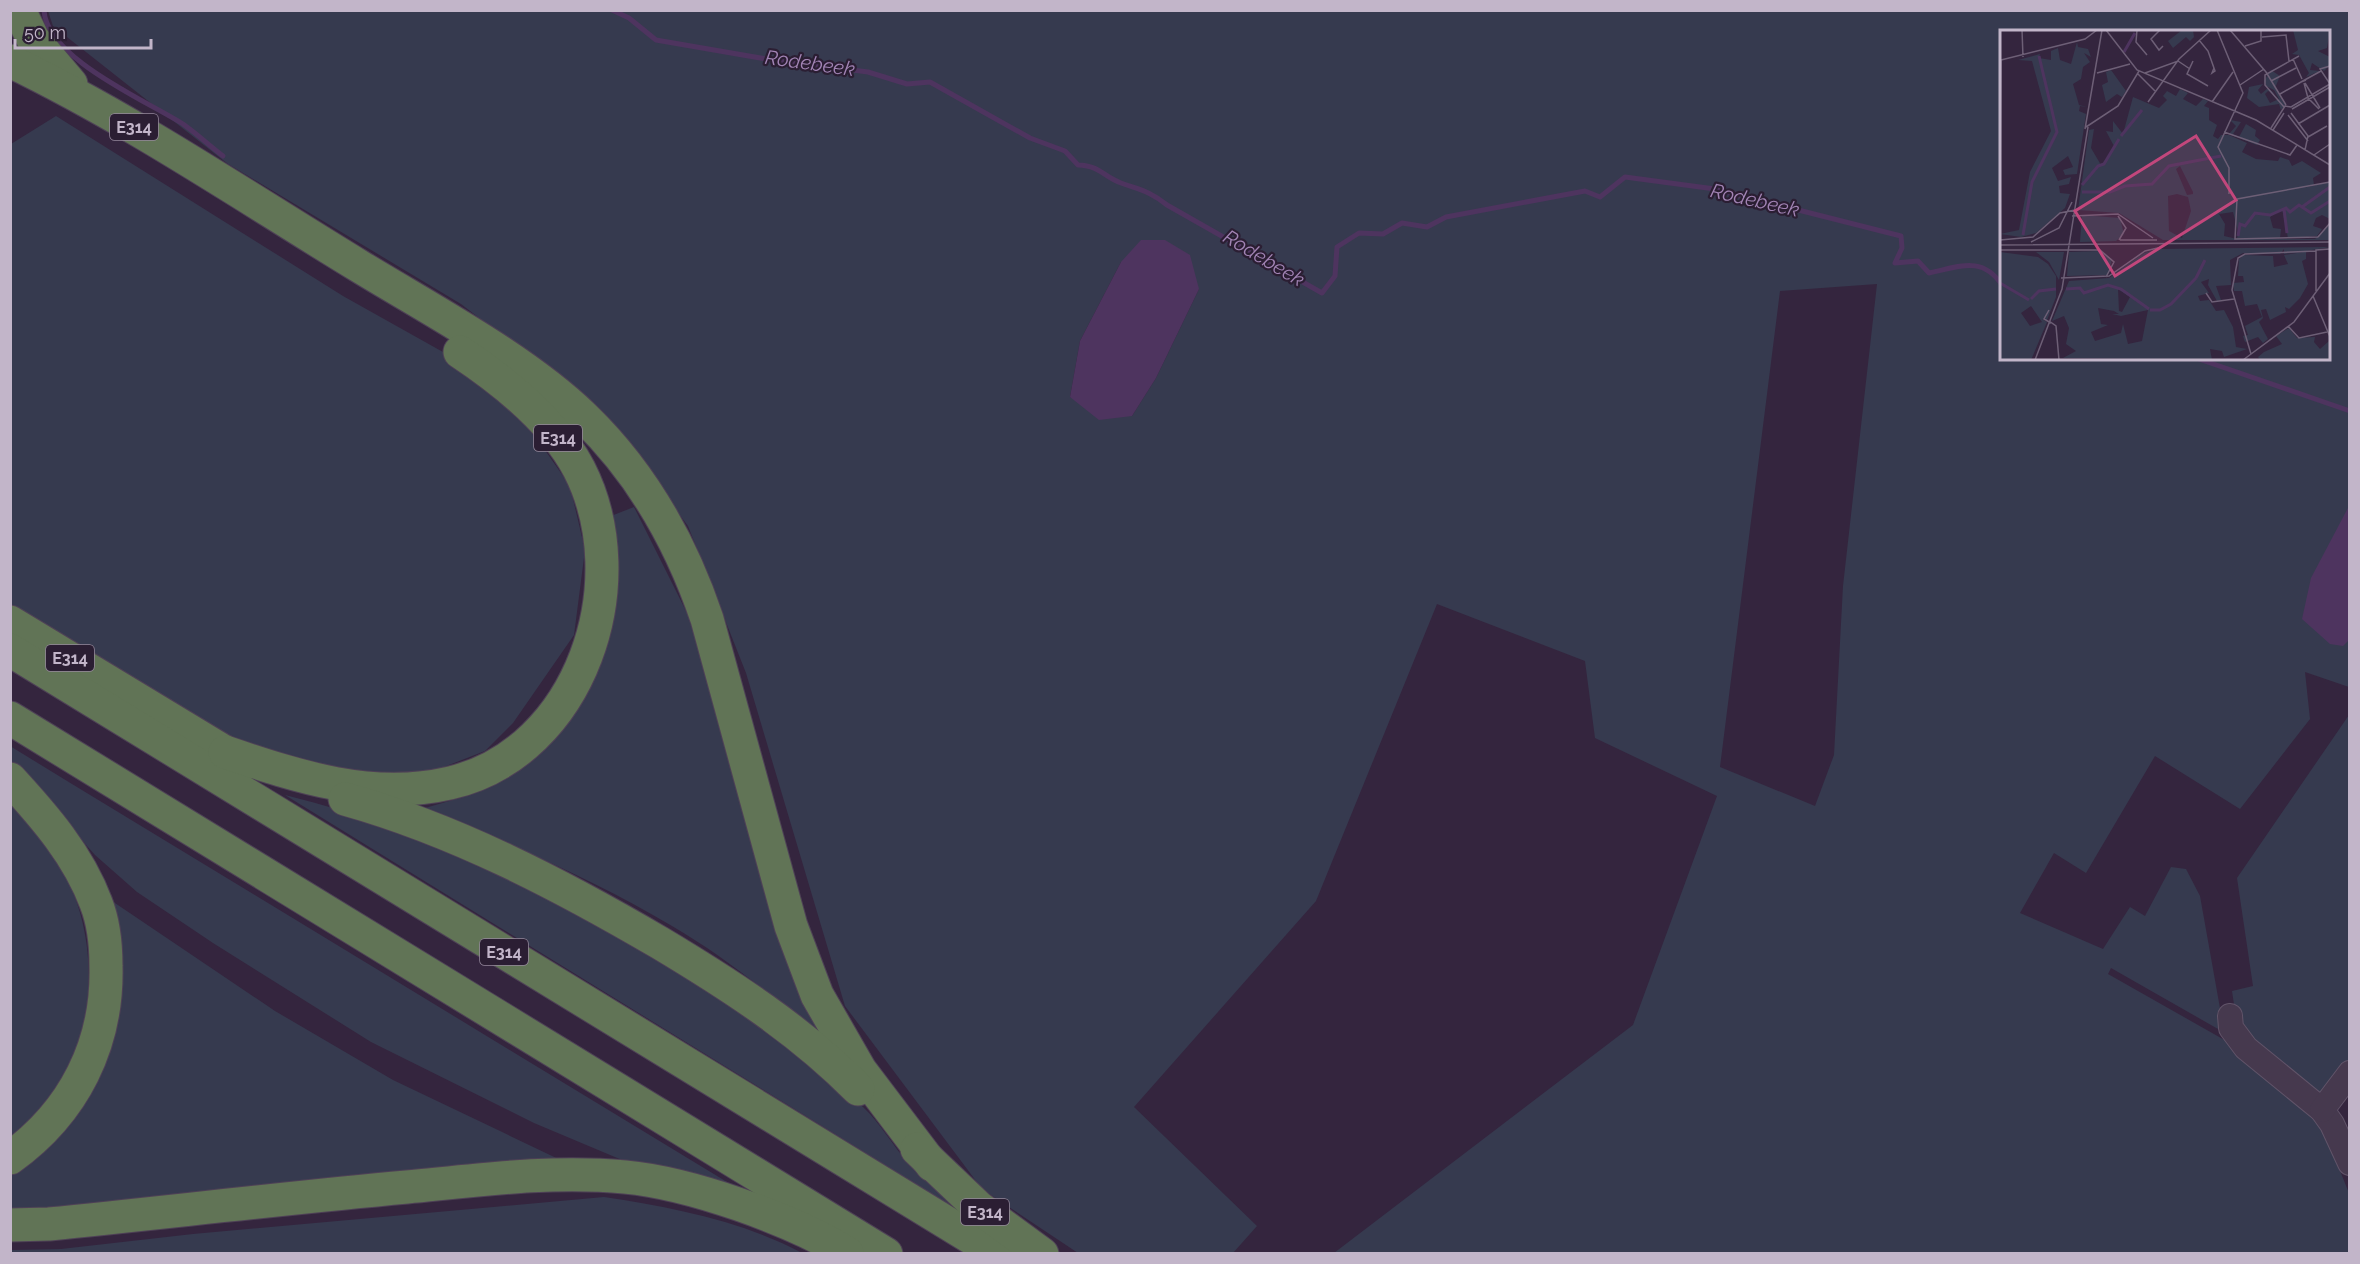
<svg xmlns="http://www.w3.org/2000/svg" width="2360" height="1264" viewBox="0 0 2360 1264" font-family="Raleway,sans-serif">
<style>
.green{fill:#363a4f;fill-rule:evenodd}
.water{fill:#4e345f}
.lines{fill:none;stroke-linecap:round;stroke-linejoin:round}
.stream{stroke:#4e345f;stroke-width:5}
.minor-casing{stroke:#615469;stroke-width:26}
.highway-casing{stroke:#4e4156;stroke-width:35}
.minor{stroke:#46394e;stroke-width:24}
.highway{stroke:#617456;stroke-width:33}
.labels{text-anchor:middle;stroke-width:4.5;stroke-linejoin:round;paint-order:stroke}
.shield{fill:#2b1e33;stroke:#95889c;stroke-width:1.5}
.shield-label{font-size:16px;font-weight:bold;fill:#c2b5c9}
.water-label{font-size:20px;font-style:italic;fill:#a284b5;stroke:#2b1e33}
.inset-river{fill:none;stroke:#4e345f;stroke-width:3}
.inset-road{fill:none;stroke:#6d5f76;stroke-width:1.5}
.view{fill:#c2477c;fill-opacity:0.15;stroke:#c2477c;stroke-width:3}
.inset-edge{fill:none;stroke:#c2b5c9;stroke-width:3}
</style>
<rect width="100%" height="100%" fill="#34253e"/>
<g class="green">
<path d="M 48,11 L 2349,11 L 2349,687 L 2305,672 L 2310,719 L 2240,809 L 2155,756 L 2086,873 L 2054,853 L 2020,913 L 2103,949 L 2130,907 L 2145,916 L 2171,867 L 2186,869 L 2200,896 L 2223,1025 L 2218,1029 L 2111,968 L 2108,974 L 2228,1042 L 2299,1101 L 2325,1134 L 2349,1193 L 2349,1253 L 1334,1253 L 1633,1025 L 1717,796 L 1595,738 L 1585,661 L 1437,604 L 1316,901 L 1134,1107 L 1257,1226 L 1233,1253 L 1078,1253 L 982,1189 L 845,1006 L 746,673 L 688,526 L 606,416 L 461,304 L 228,164 L 53,26 ZM 2002,32 L 2328,32 L 2328,358 L 2002,358 ZM 1121,262 L 1199,289 L 1156,378 L 1132,416 L 1070,397 L 1080,341 ZM 1877,284 L 1843,586 L 1834,755 L 1815,806 L 1720,767 L 1780,291 Z"/>
<path d="M 56,116 L 343,296 L 459,361 L 524,420 L 570,486 L 585,550 L 574,635 L 513,723 L 485,751 L 431,772 L 401,779 L 278,765 L 11,610 L 11,144 Z"/>
<path d="M 634,507 L 688,615 L 788,950 L 819,1026 L 812,1028 C 767,992 722,955 672,926 C 593,879 509,844 425,808 L 470,795 L 506,770 L 554,729 L 611,516 Z"/>
<path d="M 2349,715 L 2350,1069 L 2323,1100 L 2238,1031 L 2232,991 L 2253,986 L 2237,878 Z"/>
<path d="M 10,746 L 72,784 L 755,1199 L 641,1168 L 534,1123 L 371,1042 L 213,943 L 137,892 L 95,855 L 47,801 L 11,769 Z"/>
<path d="M 285,795 C 440,833 592,910 723,999 C 772,1032 821,1066 863,1107 C 881,1124 893,1146 909,1164 C 924,1179 940,1193 955,1208 Z"/>
<path d="M 11,803 C 25,820 43,837 55,856 C 111,946 98,1072 11,1137 Z"/>
<path d="M 109,899 L 275,1011 L 393,1080 L 571,1165 L 11,1216 L 10,1172 L 73,1107 Z"/>
<path d="M 604,1197 C 670,1207 743,1221 802,1253 L 11,1253 L 11,1250 L 61,1249 L 193,1234 Z"/>
</g>
<g class="water">
<path d="M 1141,240 L 1165,240 L 1190,255 L 1199,289 L 1156,378 L 1132,416 L 1099,420 L 1070,397 L 1080,341 L 1121,262 Z"/>
<path d="M 2349,506 L 2350,639 L 2343,646 L 2330,644 L 2302,619 L 2311,578 Z"/>
</g>
<g class="lines">
<g class="stream">
<path d="M 44,10 C 46,58 147,101 183,124 C 197,134 210,146 223,156"/>
<path d="M 612,10 L 629,18 L 656,40 L 766,59 L 868,72 L 907,84 L 930,82 L 1030,138 L 1065,151 L 1078,165 C 1101,166 1102,176 1121,183 C 1140,190 1150,191 1167,205 L 1322,293 L 1335,276 L 1337,247 L 1359,233 L 1383,234 L 1402,223 L 1427,227 L 1446,217 L 1585,191 L 1600,197 L 1625,177 L 1715,189 L 1901,236 L 1902,248 L 1895,263 L 1918,261 L 1929,273 C 1959,267 1982,255 2002,285"/>
<path d="M 2196,358 L 2350,411"/>
</g>
<defs>
<g id="minor">
<path d="M 2230,1016 L 2231,1028 L 2246,1048 L 2322,1110 L 2332,1124 L 2350,1163"/>
<path d="M 2322,1110 L 2350,1073"/>
</g>
<g id="highway">
<path d="M 19,10 L 33,39 L 71,84"/>
<path d="M 10,61 C 132,120 244,196 359,266 C 431,310 524,359 584,417 C 643,474 681,542 707,619 L 791,926 L 817,995 L 860,1070 L 932,1165"/>
<path d="M 10,622 L 243,763"/>
<path d="M 10,650 L 998,1254"/>
<path d="M 10,718 L 886,1254"/>
<path d="M 225,752 C 299,777 372,801 450,783 C 582,752 637,582 579,469 C 554,421 505,382 460,352"/>
<path d="M 10,779 C 45,817 78,855 96,903 C 104,923 106,944 106,966 C 108,1044 74,1112 10,1158"/>
<path d="M 345,799 C 456,830 561,885 660,943 C 730,985 800,1030 858,1089"/>
<path d="M 917,1149 L 978,1207 L 1042,1254"/>
<path d="M 10,1225 L 49,1224 C 168,1212 287,1198 407,1187 C 479,1180 552,1170 625,1177 C 690,1183 791,1219 847,1253"/>
</g>
</defs>
<use href="#minor" class="minor-casing"/>
<use href="#highway" class="highway-casing"/>
<use href="#minor" class="minor"/>
<use href="#highway" class="highway"/>
</g>
<g class="labels">
<g class="shield">
<rect x="110" y="114" width="48" height="26" rx="4.5"/>
<rect x="534" y="425" width="48" height="26" rx="4.5"/>
<rect x="46" y="645" width="48" height="26" rx="4.5"/>
<rect x="480" y="939" width="48" height="26" rx="4.5"/>
<rect x="961" y="1199" width="48" height="26" rx="4.5"/>
</g>
<g class="shield-label">
<text x="134" y="133">E314</text>
<text x="558" y="444">E314</text>
<text x="70" y="664">E314</text>
<text x="504" y="958">E314</text>
<text x="985" y="1218">E314</text>
</g>
<g class="water-label">
<text transform="translate(810 63) rotate(8)" y="7">Rodebeek</text>
<text transform="translate(1755 200) rotate(13)" y="7">Rodebeek</text>
<text transform="translate(1264 258) rotate(31)" y="7">Rodebeek</text>
</g>
</g>
<g transform="translate(2000 30)">
<rect width="330" height="330" fill="#34253e"/>
<path d="M 182,0 L 193,0 L 194,7 L 190,11 L 186,7 L 173,18 L 168,11 ZM 293,0 L 330,0 L 327,18 L 318,21 L 330,27 L 330,35 L 324,41 L 312,33 L 310,40 L 320,41 L 306,47 L 309,43 L 299,25 L 292,24 L 298,20 ZM 77,12 L 78,17 L 88,19 L 91,27 L 84,23 L 90,32 L 83,37 L 81,49 L 73,54 L 79,75 L 87,77 L 80,76 L 79,81 L 86,84 L 77,144 L 65,145 L 63,140 L 73,137 L 68,126 L 52,138 L 58,151 L 71,147 L 69,154 L 59,156 L 60,163 L 70,164 L 65,178 L 36,203 L 21,207 L 0,204 L 19,200 L 30,142 L 51,101 L 32,31 L 18,30 L 40,24 L 39,28 L 51,30 L 51,21 L 58,18 L 60,30 L 71,34 ZM 111,40 L 126,61 L 122,67 L 117,64 L 106,72 L 102,55 L 108,52 L 106,42 ZM 271,40 L 280,46 L 275,58 L 285,75 L 281,80 L 279,74 L 259,77 L 247,68 L 249,57 L 263,54 L 258,60 L 261,64 L 268,58 L 275,64 L 268,61 L 265,64 L 270,73 L 279,69 L 274,60 L 266,56 L 264,51 ZM 180,59 L 188,63 L 183,69 L 196,76 L 203,69 L 208,71 L 204,76 L 209,78 L 209,90 L 217,95 L 213,106 L 218,109 L 221,105 L 229,105 L 247,113 L 242,122 L 256,129 L 278,131 L 280,127 L 289,130 L 292,136 L 302,131 L 321,143 L 313,148 L 314,155 L 303,158 L 330,152 L 330,189 L 322,185 L 316,188 L 313,196 L 322,199 L 317,206 L 288,208 L 282,179 L 270,187 L 273,198 L 281,199 L 280,208 L 249,209 L 315,209 L 330,194 L 330,210 L 163,210 L 119,183 L 78,180 L 89,100 L 94,99 L 91,118 L 101,135 L 115,118 L 106,101 L 113,102 L 113,91 L 123,104 L 133,67 L 159,78 L 167,70 L 163,66 L 167,61 L 176,66 ZM 180,136 L 193,162 L 193,164 L 187,165 L 176,139 ZM 177,164 L 188,167 L 191,181 L 182,208 L 169,201 L 168,166 ZM 233,182 L 238,201 L 237,209 L 224,206 L 225,194 L 219,184 ZM 230,90 L 241,92 L 233,104 L 239,107 L 246,94 L 256,100 L 255,106 L 260,110 L 257,115 L 229,104 L 236,96 ZM 82,185 L 120,188 L 124,204 L 116,211 L 80,212 ZM 330,217 L 306,221 L 306,229 L 302,231 L 308,254 L 300,268 L 289,279 L 285,277 L 286,282 L 270,290 L 266,279 L 261,280 L 263,288 L 259,292 L 268,309 L 263,313 L 258,307 L 245,312 L 243,306 L 248,305 L 245,296 L 262,287 L 257,274 L 245,276 L 242,261 L 234,261 L 233,253 L 244,252 L 243,246 L 238,246 L 239,229 L 244,225 L 273,226 L 274,237 L 288,234 L 284,225 L 303,222 L 284,224 L 284,219 L 280,224 L 243,223 L 230,230 L 231,255 L 216,256 L 221,270 L 217,271 L 208,255 L 209,249 L 201,252 L 209,263 L 198,266 L 200,271 L 209,270 L 216,281 L 224,280 L 233,297 L 236,317 L 247,319 L 224,327 L 222,321 L 210,319 L 212,330 L 63,328 L 76,321 L 66,314 L 69,298 L 64,286 L 52,291 L 69,251 L 109,248 L 144,223 L 159,219 ZM 118,259 L 130,267 L 122,282 L 119,281 ZM 98,278 L 114,281 L 119,284 L 112,284 L 121,286 L 148,280 L 142,311 L 128,314 L 123,294 L 121,303 L 95,311 L 91,302 L 108,295 L 101,294 ZM 99,221 L 112,229 L 108,245 L 67,246 L 69,222 ZM 0,222 L 38,227 L 48,234 L 56,246 L 56,267 L 47,290 L 42,289 L 47,292 L 31,330 L 0,330 ZM 31,276 L 42,292 L 30,296 L 21,283 ZM 36,222 L 64,222 L 59,250 L 49,232 ZM 289,298 L 297,308 L 315,307 L 314,312 L 320,319 L 329,311 L 328,305 L 330,308 L 330,330 L 260,330 L 258,327 L 264,322 L 282,314 L 276,306 Z" fill="#363a4f" fill-rule="evenodd"/>
<path class="inset-river" d="M 124,22 L 135,3M 121,106 L 142,80M 82,155 L 98,136 L 104,134 L 119,109M 82,162 L 110,162 L 125,156 L 152,154 L 169,136 L 221,126M 302,177 L 330,157M 284,179 L 287,203M 23,205 L 32,152 L 57,102 L 39,26M 238,206 L 240,194 L 245,196 L 255,183 L 270,185 L 286,178 L 290,182 L 299,175 L 311,183 L 330,171M 196,248 L 205,230M 0,253 L 29,270M 66,259 L 80,258 L 84,263 L 108,255 L 121,259 L 149,279M 31,269 L 39,261 L 56,259M 150,280 L 160,280 L 171,274 L 196,248"/>
<path class="inset-road" d="M 22,0 L 23,27M 106,0 L 137,40 L 256,90 L 330,135M 137,0 L 136,12 L 147,25M 160,0 L 151,9 L 159,20 L 163,16M 217,0 L 243,63 L 218,117 L 229,138 L 229,164M 230,0 L 266,42 L 286,75M 262,7 L 286,5 L 289,31M 199,10 L 208,21 L 215,41 L 212,43 L 214,38M 245,16 L 261,11 L 261,0M 293,29 L 302,49M 1,30 L 85,9 L 97,0M 193,31 L 187,44 L 208,56M 97,43 L 130,34M 137,43 L 156,62M 145,43 L 178,31 L 190,39M 306,50 L 301,52 L 321,41M 271,51 L 296,38M 304,53 L 308,68 L 319,79M 305,53 L 320,78M 330,54 L 320,39 L 330,36M 240,55 L 264,39M 280,64 L 301,52M 148,72 L 179,29 L 211,0M 212,72 L 233,42M 284,77 L 265,55 L 265,45 L 299,26M 292,79 L 330,57M 291,83 L 308,106 L 305,120M 288,85 L 308,111M 298,94 L 330,75M 86,97 L 118,76 L 139,41M 271,98 L 285,76 L 291,77 L 330,54M 85,99 L 102,0M 273,100 L 284,83M 224,102 L 290,125 L 297,115M 308,107 L 327,96M 314,125 L 330,114M 0,159 L 1,30M 237,169 L 235,209 L 318,207M 237,169 L 330,152M 72,186 L 118,184 L 153,208M 118,186 L 126,198 L 119,210M 318,207 L 330,193M 0,210 L 33,207 L 60,183 L 75,180M 120,210 L 157,210M 31,212 L 59,198 L 72,172M 0,215 L 330,212M 0,220 L 100,220 L 114,232 L 106,247M 61,248 L 109,246 L 145,221 L 162,217M 316,261 L 316,220 L 330,219M 206,263 L 212,272 L 234,269M 313,266 L 330,307M 49,280 L 44,289 L 51,293M 49,291 L 56,296 L 59,330M 288,296 L 299,308 L 327,302M 251,324 L 232,260 L 238,228 L 245,224 L 316,221M 35,330 L 62,259 L 88,97M 243,330 L 294,292 L 330,243"/>
<path class="view" d="M 196,106 L 236,170 L 115,246 L 75,181 Z"/>
<rect width="330" height="330" class="inset-edge"/>
</g>
<rect width="2360" height="1264" fill="none" stroke="#c2b5c9" stroke-width="24"/>
<path d="M15 39v9h136v-9" fill="none" stroke="#c2b5c9" stroke-width="3"/>
<text x="24" y="39" font-size="18" fill="#c2b5c9" stroke="#2b1e33" stroke-width="4.5" paint-order="stroke">50 m</text>
</svg>
